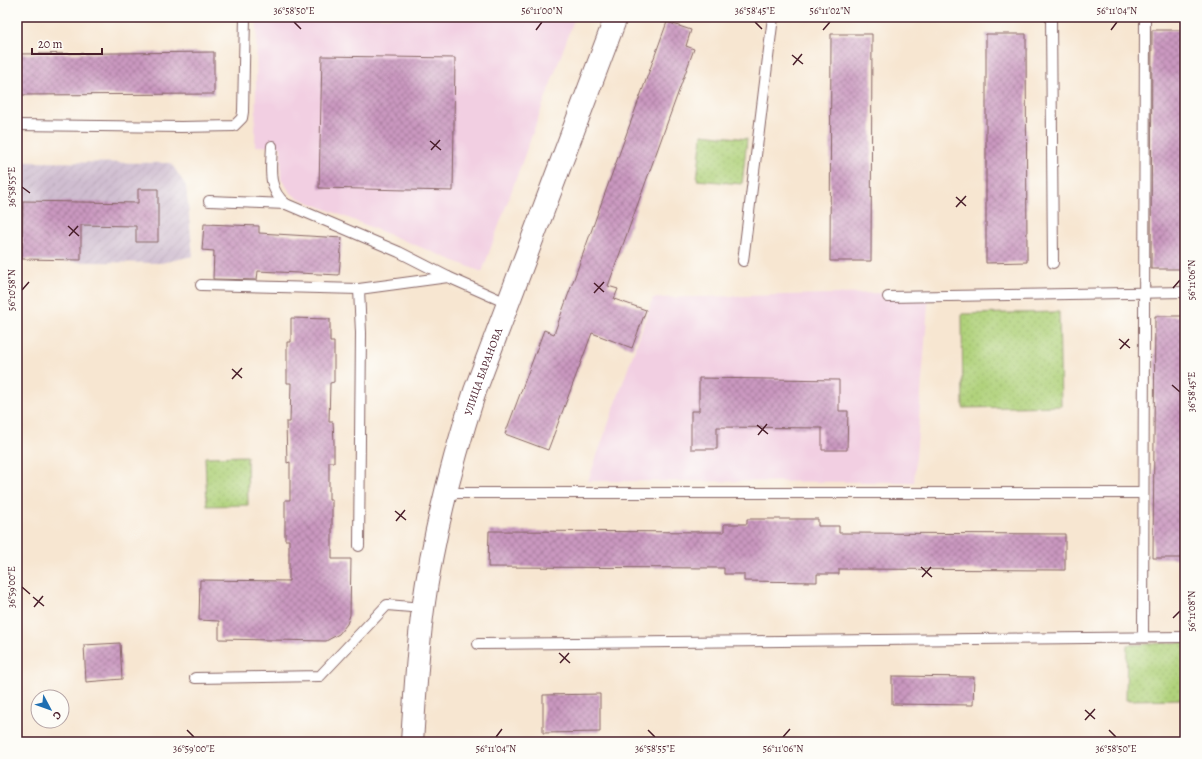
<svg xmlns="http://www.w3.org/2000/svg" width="1202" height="759" viewBox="0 0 1202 759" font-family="Alegreya,serif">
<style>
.built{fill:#f2cfe2}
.industrial{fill:url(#industrial-furrows)}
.park{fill:url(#park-dots);stroke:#7d7853}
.building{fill:url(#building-cross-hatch)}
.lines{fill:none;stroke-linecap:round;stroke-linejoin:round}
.lane-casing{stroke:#876565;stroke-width:12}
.secondary-casing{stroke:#876565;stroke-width:24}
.lane{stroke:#fff;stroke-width:10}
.secondary{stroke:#fff;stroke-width:22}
.ticks{fill:none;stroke:#4a1f2b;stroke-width:1.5}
.labels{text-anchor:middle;stroke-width:3;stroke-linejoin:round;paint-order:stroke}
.street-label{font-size:11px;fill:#4a1f2b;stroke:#fdfcf7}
.neatline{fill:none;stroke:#4a1f2b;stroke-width:1.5}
.ticks-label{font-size:10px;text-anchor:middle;fill:#4a1f2b}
</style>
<defs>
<pattern id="industrial-furrows" width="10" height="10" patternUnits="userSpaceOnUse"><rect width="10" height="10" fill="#cfbdd0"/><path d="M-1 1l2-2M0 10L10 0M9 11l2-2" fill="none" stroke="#b3a2b3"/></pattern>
<pattern id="park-dots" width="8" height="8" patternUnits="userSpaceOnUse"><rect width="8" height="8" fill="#b0d27b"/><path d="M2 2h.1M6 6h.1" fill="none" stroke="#99b46a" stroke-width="1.8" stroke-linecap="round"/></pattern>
<pattern id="building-cross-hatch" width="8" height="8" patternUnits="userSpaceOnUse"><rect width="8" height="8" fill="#ca98c0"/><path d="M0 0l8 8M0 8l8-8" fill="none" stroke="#a67b9c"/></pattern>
</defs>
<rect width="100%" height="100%" fill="#fdfcf7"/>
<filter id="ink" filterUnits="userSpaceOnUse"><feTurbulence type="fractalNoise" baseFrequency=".025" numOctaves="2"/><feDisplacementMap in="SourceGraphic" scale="8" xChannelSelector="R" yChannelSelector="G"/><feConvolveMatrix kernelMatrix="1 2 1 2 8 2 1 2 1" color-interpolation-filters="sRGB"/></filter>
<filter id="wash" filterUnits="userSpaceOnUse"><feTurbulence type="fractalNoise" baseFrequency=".012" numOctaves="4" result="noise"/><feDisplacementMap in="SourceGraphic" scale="16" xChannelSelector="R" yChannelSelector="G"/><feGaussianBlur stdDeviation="0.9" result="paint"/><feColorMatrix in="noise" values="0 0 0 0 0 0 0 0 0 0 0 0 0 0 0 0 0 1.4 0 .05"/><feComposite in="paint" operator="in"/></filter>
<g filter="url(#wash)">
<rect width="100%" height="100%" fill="#f7e6d1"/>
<g class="built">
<path d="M 257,17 L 575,17 L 482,272 L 296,197 L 290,192 L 281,178 L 281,147 L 255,146 Z"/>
<path d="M 929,292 L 914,482 L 588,481 L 653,298 Z"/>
</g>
<path class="industrial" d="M 17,162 L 171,163 L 186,186 L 193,256 L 161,263 L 32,261 L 34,255 L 17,231 Z"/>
<g class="park">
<path d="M 702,134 L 747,139 L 742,184 L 697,180 Z"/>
<path d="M 1059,312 L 1061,406 L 963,408 L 962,314 Z"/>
<path d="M 247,456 L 248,505 L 207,506 L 205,457 Z"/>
<path d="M 1185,642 L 1185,699 L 1126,700 L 1127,645 Z"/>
</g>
<g id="blocks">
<g class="building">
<path d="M 667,22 L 691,30 L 686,46 L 694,49 L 608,286 L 618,289 L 614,299 L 646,310 L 632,348 L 592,333 L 548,450 L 505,434 L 544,330 L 554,334 Z"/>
<path d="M 1152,30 L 1185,30 L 1185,269 L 1151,269 Z"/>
<path d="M 831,34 L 872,34 L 871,261 L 830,261 Z"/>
<path d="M 986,34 L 1026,34 L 1027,262 L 986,263 Z"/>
<path d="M 214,52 L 214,94 L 17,95 L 17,54 Z"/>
<path d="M 322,56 L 455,58 L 453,191 L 319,188 Z"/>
<path d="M 138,189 L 158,189 L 158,242 L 136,242 L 136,226 L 81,225 L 81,260 L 22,259 L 23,201 L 138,203 Z"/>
<path d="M 204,224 L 259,226 L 259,233 L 342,238 L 339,275 L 258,271 L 257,280 L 213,279 L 214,251 L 202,250 Z"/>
<path d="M 1155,316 L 1185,316 L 1185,558 L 1153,558 Z"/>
<path d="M 291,318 L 330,319 L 330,342 L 334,342 L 334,382 L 330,383 L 329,422 L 333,422 L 334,442 L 334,462 L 329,462 L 329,500 L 332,500 L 332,559 L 351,559 L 350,615 L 347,624 L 339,634 L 326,641 L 219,639 L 219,621 L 199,620 L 200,580 L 289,581 L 289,540 L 285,540 L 285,500 L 290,500 L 290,462 L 287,463 L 286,422 L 290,422 L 291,383 L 287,383 L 287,342 L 291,342 Z"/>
<path d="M 699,378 L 839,380 L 839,411 L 848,411 L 847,450 L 822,450 L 822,428 L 717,427 L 717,449 L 691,449 L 691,411 L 699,411 Z"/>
<path d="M 747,519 L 818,519 L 818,526 L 839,526 L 839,533 L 1065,534 L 1065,570 L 839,569 L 839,574 L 817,574 L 817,582 L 744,581 L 744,574 L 724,574 L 724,568 L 488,567 L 489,531 L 724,532 L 724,524 L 747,524 Z"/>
<path d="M 120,643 L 122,679 L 86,682 L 84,645 Z"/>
<path d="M 892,676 L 974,677 L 973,705 L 892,704 Z"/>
<path d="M 600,694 L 600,732 L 543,733 L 543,695 Z"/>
</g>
</g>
</g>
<g filter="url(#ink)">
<use href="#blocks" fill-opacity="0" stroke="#876565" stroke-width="1"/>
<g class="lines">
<defs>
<g id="lane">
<path d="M 1051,17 L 1053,263"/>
<path d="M 17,125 L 181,127 L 234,126 L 242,118 L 243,112 L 245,17"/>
<path d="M 272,146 C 271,167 267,190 286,204 L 399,252 L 448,277 L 509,304"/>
<path d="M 209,201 L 286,204"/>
<path d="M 743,261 L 773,17"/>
<path d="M 201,285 L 359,289"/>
<path d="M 888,297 L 1185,292"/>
<path d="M 446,493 L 1143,493"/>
<path d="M 359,546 L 361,333 L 359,289 L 448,277"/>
<path d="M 1143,636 L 1145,17"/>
<path d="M 478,644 L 1185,637"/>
<path d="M 195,678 L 320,676 L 387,605 L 423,608"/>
</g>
<g id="secondary">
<path id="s1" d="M 412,742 C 415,698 417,653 423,609 C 433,535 452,462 475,391 L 616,17"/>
</g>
</defs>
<use href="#lane" class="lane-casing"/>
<use href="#secondary" class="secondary-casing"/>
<use href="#lane" class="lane"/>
<use href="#secondary" class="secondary"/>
</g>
</g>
<path class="ticks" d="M 294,22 L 301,29M 755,22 L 762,29M 536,30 L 542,22M 823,30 L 830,22M 1111,30 L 1117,22M 792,55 L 803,64M 793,65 L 802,54M 430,141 L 441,150M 431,150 L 440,140M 22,187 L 30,193M 956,197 L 966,206M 956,207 L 966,196M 68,226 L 79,236M 69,236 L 78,226M 594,283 L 604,292M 1173,288 L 1180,280M 22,290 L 29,282M 594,293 L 604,282M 1119,339 L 1130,348M 1120,349 L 1129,339M 232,369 L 242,378M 232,379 L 242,368M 1172,385 L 1180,392M 757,425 L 768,434M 758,435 L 767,424M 395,511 L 406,520M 396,521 L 405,510M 921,567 L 932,577M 922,577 L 931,567M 22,587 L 30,594M 33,597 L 44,606M 34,607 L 43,596M 1173,618 L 1180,611M 559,653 L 570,663M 560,663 L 569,653M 1085,710 L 1095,719M 1085,720 L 1095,709M 187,730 L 194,737M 648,730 L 655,737M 1109,730 L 1116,737M 496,737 L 502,729M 783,737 L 790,729"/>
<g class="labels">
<g class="street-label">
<text dy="4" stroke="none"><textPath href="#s1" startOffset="379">УЛИЦА БАРАНОВА</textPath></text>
</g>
</g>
<rect width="1202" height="759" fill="none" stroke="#fdfcf7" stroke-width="44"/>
<g transform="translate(50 709) rotate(131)"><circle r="19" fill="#fdfcf7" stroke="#b5a4a5"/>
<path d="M0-3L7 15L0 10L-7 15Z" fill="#1f6fb2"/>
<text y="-6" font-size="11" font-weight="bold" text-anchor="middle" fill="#4a1f2b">С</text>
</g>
<path d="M32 48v6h70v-6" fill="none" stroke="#4a1f2b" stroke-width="2"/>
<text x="38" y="48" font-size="12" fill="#4a1f2b" stroke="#fdfcf7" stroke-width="3" paint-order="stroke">20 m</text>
<rect x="22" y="22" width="1158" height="715" class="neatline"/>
<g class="ticks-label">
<text x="294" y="14">36°58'50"E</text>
<text x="542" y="14">56°11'00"N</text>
<text x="755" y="14">36°58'45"E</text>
<text x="830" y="14">56°11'02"N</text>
<text x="1117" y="14">56°11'04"N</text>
<text transform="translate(11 187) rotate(-90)" y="4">36°58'55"E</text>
<text transform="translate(1191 280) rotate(-90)" y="4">56°11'06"N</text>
<text transform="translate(11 290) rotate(-90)" y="4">56°10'58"N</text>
<text transform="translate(1191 392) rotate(-90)" y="4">36°58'45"E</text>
<text transform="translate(11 587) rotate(-90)" y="4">36°59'00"E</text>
<text transform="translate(1191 611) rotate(-90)" y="4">56°11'08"N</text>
<text x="194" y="752">36°59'00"E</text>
<text x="496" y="752">56°11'04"N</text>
<text x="655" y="752">36°58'55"E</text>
<text x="783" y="752">56°11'06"N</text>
<text x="1116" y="752">36°58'50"E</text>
</g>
</svg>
